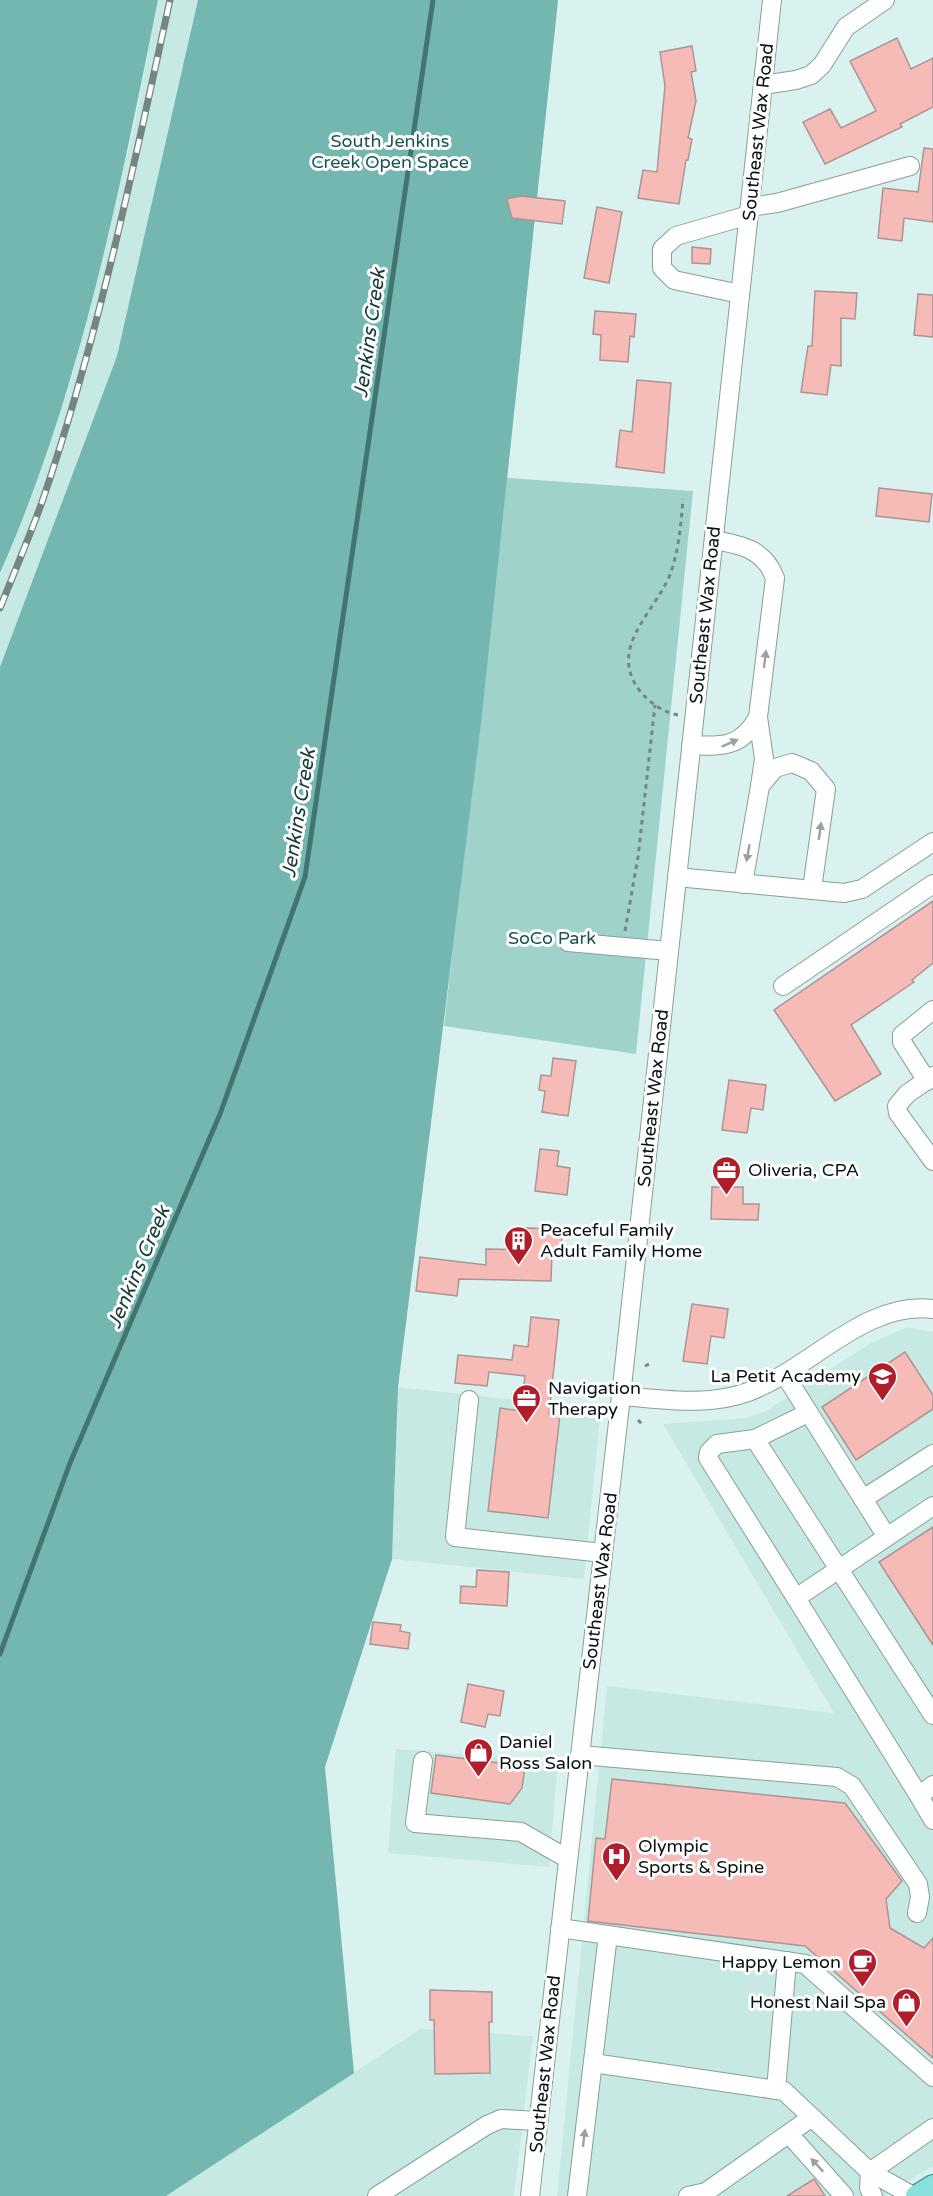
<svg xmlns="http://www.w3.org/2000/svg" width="933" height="2196" viewBox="0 0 933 2196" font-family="'Varela Round',sans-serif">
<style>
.built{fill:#c6e9e4}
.green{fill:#a0d2cc}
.forest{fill:#74b7b0}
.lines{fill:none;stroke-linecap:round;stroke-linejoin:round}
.stream{stroke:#437570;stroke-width:5}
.building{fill:#f7bbb7;stroke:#ab9593;stroke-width:1.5}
.minor-casing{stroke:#889f9c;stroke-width:20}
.major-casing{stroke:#2a8b83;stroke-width:24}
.path{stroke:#758684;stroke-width:3;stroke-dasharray:4.5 4.5;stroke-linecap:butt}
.minor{stroke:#fff;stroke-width:18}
.major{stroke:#89e0da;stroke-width:22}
.rail-casing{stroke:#748583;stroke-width:7}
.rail{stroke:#fff;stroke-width:4.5;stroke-dasharray:14;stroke-linecap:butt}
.oneway{fill:#9da0a0}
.labels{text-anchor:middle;stroke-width:6;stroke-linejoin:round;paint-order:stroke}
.street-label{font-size:18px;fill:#091211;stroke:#fff}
.park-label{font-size:18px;fill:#19544f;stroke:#fff}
.poi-label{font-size:18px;fill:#091211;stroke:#fff;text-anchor:start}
.water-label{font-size:20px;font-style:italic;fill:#193b38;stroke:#fff}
</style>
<rect width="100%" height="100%" fill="#daf2ef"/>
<g class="built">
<path d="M 158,0 L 198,0 L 164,161 L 117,356 L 0,667 L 0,575 L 72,377 L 134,126 Z"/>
<path d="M 907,1327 L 933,1332 L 933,2166 L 885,2196 L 557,2196 L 607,1686 L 834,1713 L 663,1424 L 745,1418 L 766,1411 L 871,1343 Z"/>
<path d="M 398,1387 L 601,1409 L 584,1579 L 392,1559 Z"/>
<path d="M 396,1749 L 558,1762 L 549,1867 L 388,1853 Z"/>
<path d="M 420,2029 L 533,2036 L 514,2196 L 166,2196 Z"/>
</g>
<path class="green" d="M 198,0 L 558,0 L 507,478 L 693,491 L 636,1054 L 444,1026 L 496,576 Z"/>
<g class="forest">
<path d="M 0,0 L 158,0 C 119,194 80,392 0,573 Z"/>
<path d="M 198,0 L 558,0 L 481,723 L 398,1387 L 392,1559 L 325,1767 L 354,2073 L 166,2196 L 0,2196 L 0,667 L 117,356 Z"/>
</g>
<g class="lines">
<path class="stream" d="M 0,1654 L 70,1463 L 220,1114 L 305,877 L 433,0"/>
</g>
<g class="building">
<path d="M 897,38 L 911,69 L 933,58 L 933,107 L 900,124 L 902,127 L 825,164 L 803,122 L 830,109 L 841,128 L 876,111 L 850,61 Z"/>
<path d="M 692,46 L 696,71 L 691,72 L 696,101 L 688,138 L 692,139 L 688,160 L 686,160 L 679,204 L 638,198 L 643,170 L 657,172 L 665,86 L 660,52 Z"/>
<path d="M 924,148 L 933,149 L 933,222 L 904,218 L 902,241 L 878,238 L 883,188 L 918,192 Z"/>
<path d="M 521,196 L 565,201 L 562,224 L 512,218 L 507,199 Z"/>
<path d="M 597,207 L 622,212 L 609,283 L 584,278 Z"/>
<path d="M 692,247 L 711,249 L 710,264 L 692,263 Z"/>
<path d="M 815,291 L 857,293 L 855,319 L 841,318 L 841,366 L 831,365 L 827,395 L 801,392 L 808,346 L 812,346 Z"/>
<path d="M 918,294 L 933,295 L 933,337 L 914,335 Z"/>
<path d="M 595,311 L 636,314 L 634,337 L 630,336 L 628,362 L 600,360 L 601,335 L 593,334 Z"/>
<path d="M 637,380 L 671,383 L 664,473 L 616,467 L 620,430 L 632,432 Z"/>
<path d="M 879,488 L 932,494 L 929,522 L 876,516 Z"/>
<path d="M 933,901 L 933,963 L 912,980 L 914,982 L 851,1025 L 881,1074 L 835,1101 L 774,1010 Z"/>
<path d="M 553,1058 L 576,1061 L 568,1116 L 542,1112 L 545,1091 L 539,1090 L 541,1075 L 551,1076 Z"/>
<path d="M 729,1080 L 766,1085 L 763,1110 L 751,1108 L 747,1133 L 722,1130 Z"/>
<path d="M 540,1149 L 559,1151 L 557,1166 L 570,1168 L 567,1195 L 535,1191 Z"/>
<path d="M 712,1187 L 743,1187 L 743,1204 L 759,1204 L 758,1220 L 711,1219 Z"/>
<path d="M 526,1228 L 562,1229 L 561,1253 L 552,1253 L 551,1281 L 459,1279 L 457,1296 L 416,1291 L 420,1257 L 486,1265 L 486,1249 L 525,1250 Z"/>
<path d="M 692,1304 L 728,1309 L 724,1338 L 711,1336 L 707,1364 L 683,1361 Z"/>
<path d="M 531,1317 L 559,1320 L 549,1414 L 560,1415 L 548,1518 L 488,1511 L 500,1408 L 521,1411 L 525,1376 L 489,1372 L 487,1386 L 455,1383 L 458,1355 L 512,1360 L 514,1345 L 528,1347 Z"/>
<path d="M 905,1352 L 933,1395 L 933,1409 L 856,1460 L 822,1407 Z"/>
<path d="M 933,1527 L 933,1645 L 879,1562 Z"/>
<path d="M 477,1570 L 509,1572 L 507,1606 L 460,1603 L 461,1586 L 476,1587 Z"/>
<path d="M 373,1622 L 401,1625 L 400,1631 L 410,1633 L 408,1649 L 370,1644 Z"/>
<path d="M 468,1684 L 504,1691 L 500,1716 L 488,1714 L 485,1727 L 461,1722 Z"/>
<path d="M 436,1755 L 525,1766 L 522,1788 L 510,1804 L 431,1793 Z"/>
<path d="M 612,1779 L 845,1803 L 902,1881 L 886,1899 L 890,1928 L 924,1948 L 933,1938 L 933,2058 L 805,1946 L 588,1921 L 596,1838 L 605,1839 Z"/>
<path d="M 430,1990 L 492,1992 L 492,2022 L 489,2022 L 490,2073 L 435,2074 L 434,2020 L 430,2020 Z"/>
<path d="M 814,2179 L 825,2196 L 787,2196 Z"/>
</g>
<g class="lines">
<defs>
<g id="minor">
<path d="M 763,85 L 796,80 L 811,75 L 822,65 L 846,27 L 885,0"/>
<path d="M 750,207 L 777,203 L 910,166"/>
<path d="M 740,294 L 674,280 L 662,268 L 662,249 L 676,236 L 749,215"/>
<path d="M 714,540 C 742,545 764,549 775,578 L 758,717 L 764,759 L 760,786"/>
<path d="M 691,745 C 722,747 742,747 758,717"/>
<path d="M 677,877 L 844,893 L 862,889 L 933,842"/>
<path d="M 743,884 L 760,786 L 775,768 L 792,763 L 811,771 L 826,789 L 812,889"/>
<path d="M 568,942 L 669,951"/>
<path d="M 783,986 L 933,884"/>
<path d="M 933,1076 L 907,1094 L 897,1106 L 898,1113 L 933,1161"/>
<path d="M 927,1081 L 902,1042 L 902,1035 L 933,1010"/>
<path d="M 785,1375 L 887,1537"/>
<path d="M 621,1396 C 664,1399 707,1407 748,1392 C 809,1370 865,1300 933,1309"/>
<path d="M 469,1400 L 455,1537 L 603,1553"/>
<path d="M 755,1439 L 933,1715"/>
<path d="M 863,1499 L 933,1454"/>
<path d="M 796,1598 L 708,1458 L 709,1452 L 717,1444 L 755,1439 L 808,1413"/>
<path d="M 580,1755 L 837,1777 L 852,1786 L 918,1884 L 920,1897 L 917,1913"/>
<path d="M 423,1761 L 415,1823 L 521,1832 L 568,1859"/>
<path d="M 933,1785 L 919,1796 L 933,1820"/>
<path d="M 919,1796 L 796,1598 L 933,1506"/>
<path d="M 560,1928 L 805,1964 L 933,2077"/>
<path d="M 593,2063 L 784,2091 L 870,2172 L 913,2196"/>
<path d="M 776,2090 L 787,1961"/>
<path d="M 789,2134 L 844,2196"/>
<path d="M 870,2172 L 933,2128"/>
<path d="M 870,2172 L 869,2188 L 873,2196"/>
<path d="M 377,2196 L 487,2125 L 501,2119 L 538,2121"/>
<path d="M 530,2196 L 621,1396 L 772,0"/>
<path d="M 577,2196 L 608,1935"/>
<path d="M 688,2196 L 706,2192 L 812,2117"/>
</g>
<path id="major" d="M 917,2196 L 933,2186"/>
</defs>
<use href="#minor" class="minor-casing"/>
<use href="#major" class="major-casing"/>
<g class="path">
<path d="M 678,715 C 663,712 650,703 640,691 C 606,647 657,611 671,572 C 679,548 681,524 683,499"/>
<path d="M 625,931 L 638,857 L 655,705"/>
<path d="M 645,1366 L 651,1363"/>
<path d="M 638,1420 L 643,1425"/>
</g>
<use href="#minor" class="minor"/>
<use href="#major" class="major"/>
<defs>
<path id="rail" d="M 0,608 C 14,573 29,538 42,502 C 98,339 133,169 170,0"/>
</defs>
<use href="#rail" class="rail-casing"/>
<use href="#rail" class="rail"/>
</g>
<defs><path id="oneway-solid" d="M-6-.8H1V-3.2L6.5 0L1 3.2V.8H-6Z" transform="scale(1.5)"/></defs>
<g class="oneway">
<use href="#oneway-solid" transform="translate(765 659) rotate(-83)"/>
<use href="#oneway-solid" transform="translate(730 743) rotate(-24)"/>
<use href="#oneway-solid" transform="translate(820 831) rotate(-82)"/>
<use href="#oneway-solid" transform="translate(748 853) rotate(100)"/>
<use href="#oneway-solid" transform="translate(584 2138) rotate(-83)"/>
<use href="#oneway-solid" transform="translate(817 2165) rotate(-133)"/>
</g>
<defs>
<symbol id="office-pin" viewBox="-11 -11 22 30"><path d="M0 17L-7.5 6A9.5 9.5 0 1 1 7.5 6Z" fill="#b01e2c" stroke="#fff"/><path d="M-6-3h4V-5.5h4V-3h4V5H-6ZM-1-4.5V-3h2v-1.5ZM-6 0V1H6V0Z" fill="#fff"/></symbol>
<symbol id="building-pin" viewBox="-11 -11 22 30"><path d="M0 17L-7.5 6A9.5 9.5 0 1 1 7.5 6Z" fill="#b01e2c" stroke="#fff"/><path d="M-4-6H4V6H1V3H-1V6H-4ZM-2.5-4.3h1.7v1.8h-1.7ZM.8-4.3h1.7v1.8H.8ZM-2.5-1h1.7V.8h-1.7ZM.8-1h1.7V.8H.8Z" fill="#fff"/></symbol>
<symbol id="school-pin" viewBox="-11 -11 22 30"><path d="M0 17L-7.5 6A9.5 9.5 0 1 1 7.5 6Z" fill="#b01e2c" stroke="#fff"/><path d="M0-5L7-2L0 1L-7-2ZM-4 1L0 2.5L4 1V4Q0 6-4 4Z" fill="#fff"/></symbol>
<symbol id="shop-pin" viewBox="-11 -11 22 30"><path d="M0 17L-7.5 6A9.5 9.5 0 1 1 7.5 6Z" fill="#b01e2c" stroke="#fff"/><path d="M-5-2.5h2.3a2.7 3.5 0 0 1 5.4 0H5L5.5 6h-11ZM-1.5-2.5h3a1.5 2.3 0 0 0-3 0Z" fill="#fff"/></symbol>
<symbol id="hospital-pin" viewBox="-11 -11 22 30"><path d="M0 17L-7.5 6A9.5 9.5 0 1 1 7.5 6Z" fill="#b01e2c" stroke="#fff"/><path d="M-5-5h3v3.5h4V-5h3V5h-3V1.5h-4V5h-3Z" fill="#fff"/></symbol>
<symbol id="cafe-pin" viewBox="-11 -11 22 30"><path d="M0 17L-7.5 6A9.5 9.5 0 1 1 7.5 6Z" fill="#b01e2c" stroke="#fff"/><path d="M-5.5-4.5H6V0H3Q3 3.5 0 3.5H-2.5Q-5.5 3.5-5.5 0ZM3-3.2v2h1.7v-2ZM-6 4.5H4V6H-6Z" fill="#fff"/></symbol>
</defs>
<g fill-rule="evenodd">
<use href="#office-pin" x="710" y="1154" width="33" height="45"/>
<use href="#building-pin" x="502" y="1224" width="33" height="45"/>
<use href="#school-pin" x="866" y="1360" width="33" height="45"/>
<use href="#office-pin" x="510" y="1382" width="33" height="45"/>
<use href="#shop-pin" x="462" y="1736" width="33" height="45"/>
<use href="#hospital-pin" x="600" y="1840" width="33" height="45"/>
<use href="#cafe-pin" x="846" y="1946" width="33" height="45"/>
<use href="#shop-pin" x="890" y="1986" width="33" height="45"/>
</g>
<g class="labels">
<g class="street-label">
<text transform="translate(758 132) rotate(-84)" y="6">Southeast Wax Road</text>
<text transform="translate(705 615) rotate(-84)" y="6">Southeast Wax Road</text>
<text transform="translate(653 1098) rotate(-84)" y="6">Southeast Wax Road</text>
<text transform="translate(600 1581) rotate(-83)" y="6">Southeast Wax Road</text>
<text transform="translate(545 2064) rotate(-84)" y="6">Southeast Wax Road</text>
</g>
<g class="park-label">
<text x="390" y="147">South Jenkins<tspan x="390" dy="21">Creek Open Space</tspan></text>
<text x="552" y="944">SoCo Park</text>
</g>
<g class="poi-label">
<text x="748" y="1176">Oliveria, CPA</text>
<text x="540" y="1236">Peaceful Family<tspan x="540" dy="21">Adult Family Home</tspan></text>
<text x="861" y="1382" text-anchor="end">La Petit Academy</text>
<text x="548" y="1394">Navigation<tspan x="548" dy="21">Therapy</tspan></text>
<text x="499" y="1748">Daniel<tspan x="499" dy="21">Ross Salon</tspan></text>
<text x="638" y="1852">Olympic<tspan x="638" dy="21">Sports &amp; Spine</tspan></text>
<text x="841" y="1968" text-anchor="end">Happy Lemon</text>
<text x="886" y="2008" text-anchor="end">Honest Nail Spa</text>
</g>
<g class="water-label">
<text transform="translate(369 333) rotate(-82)" y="7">Jenkins Creek</text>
<text transform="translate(298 813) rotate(-81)" y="7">Jenkins Creek</text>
<text transform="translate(138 1267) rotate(-67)" y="7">Jenkins Creek</text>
</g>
</g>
</svg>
